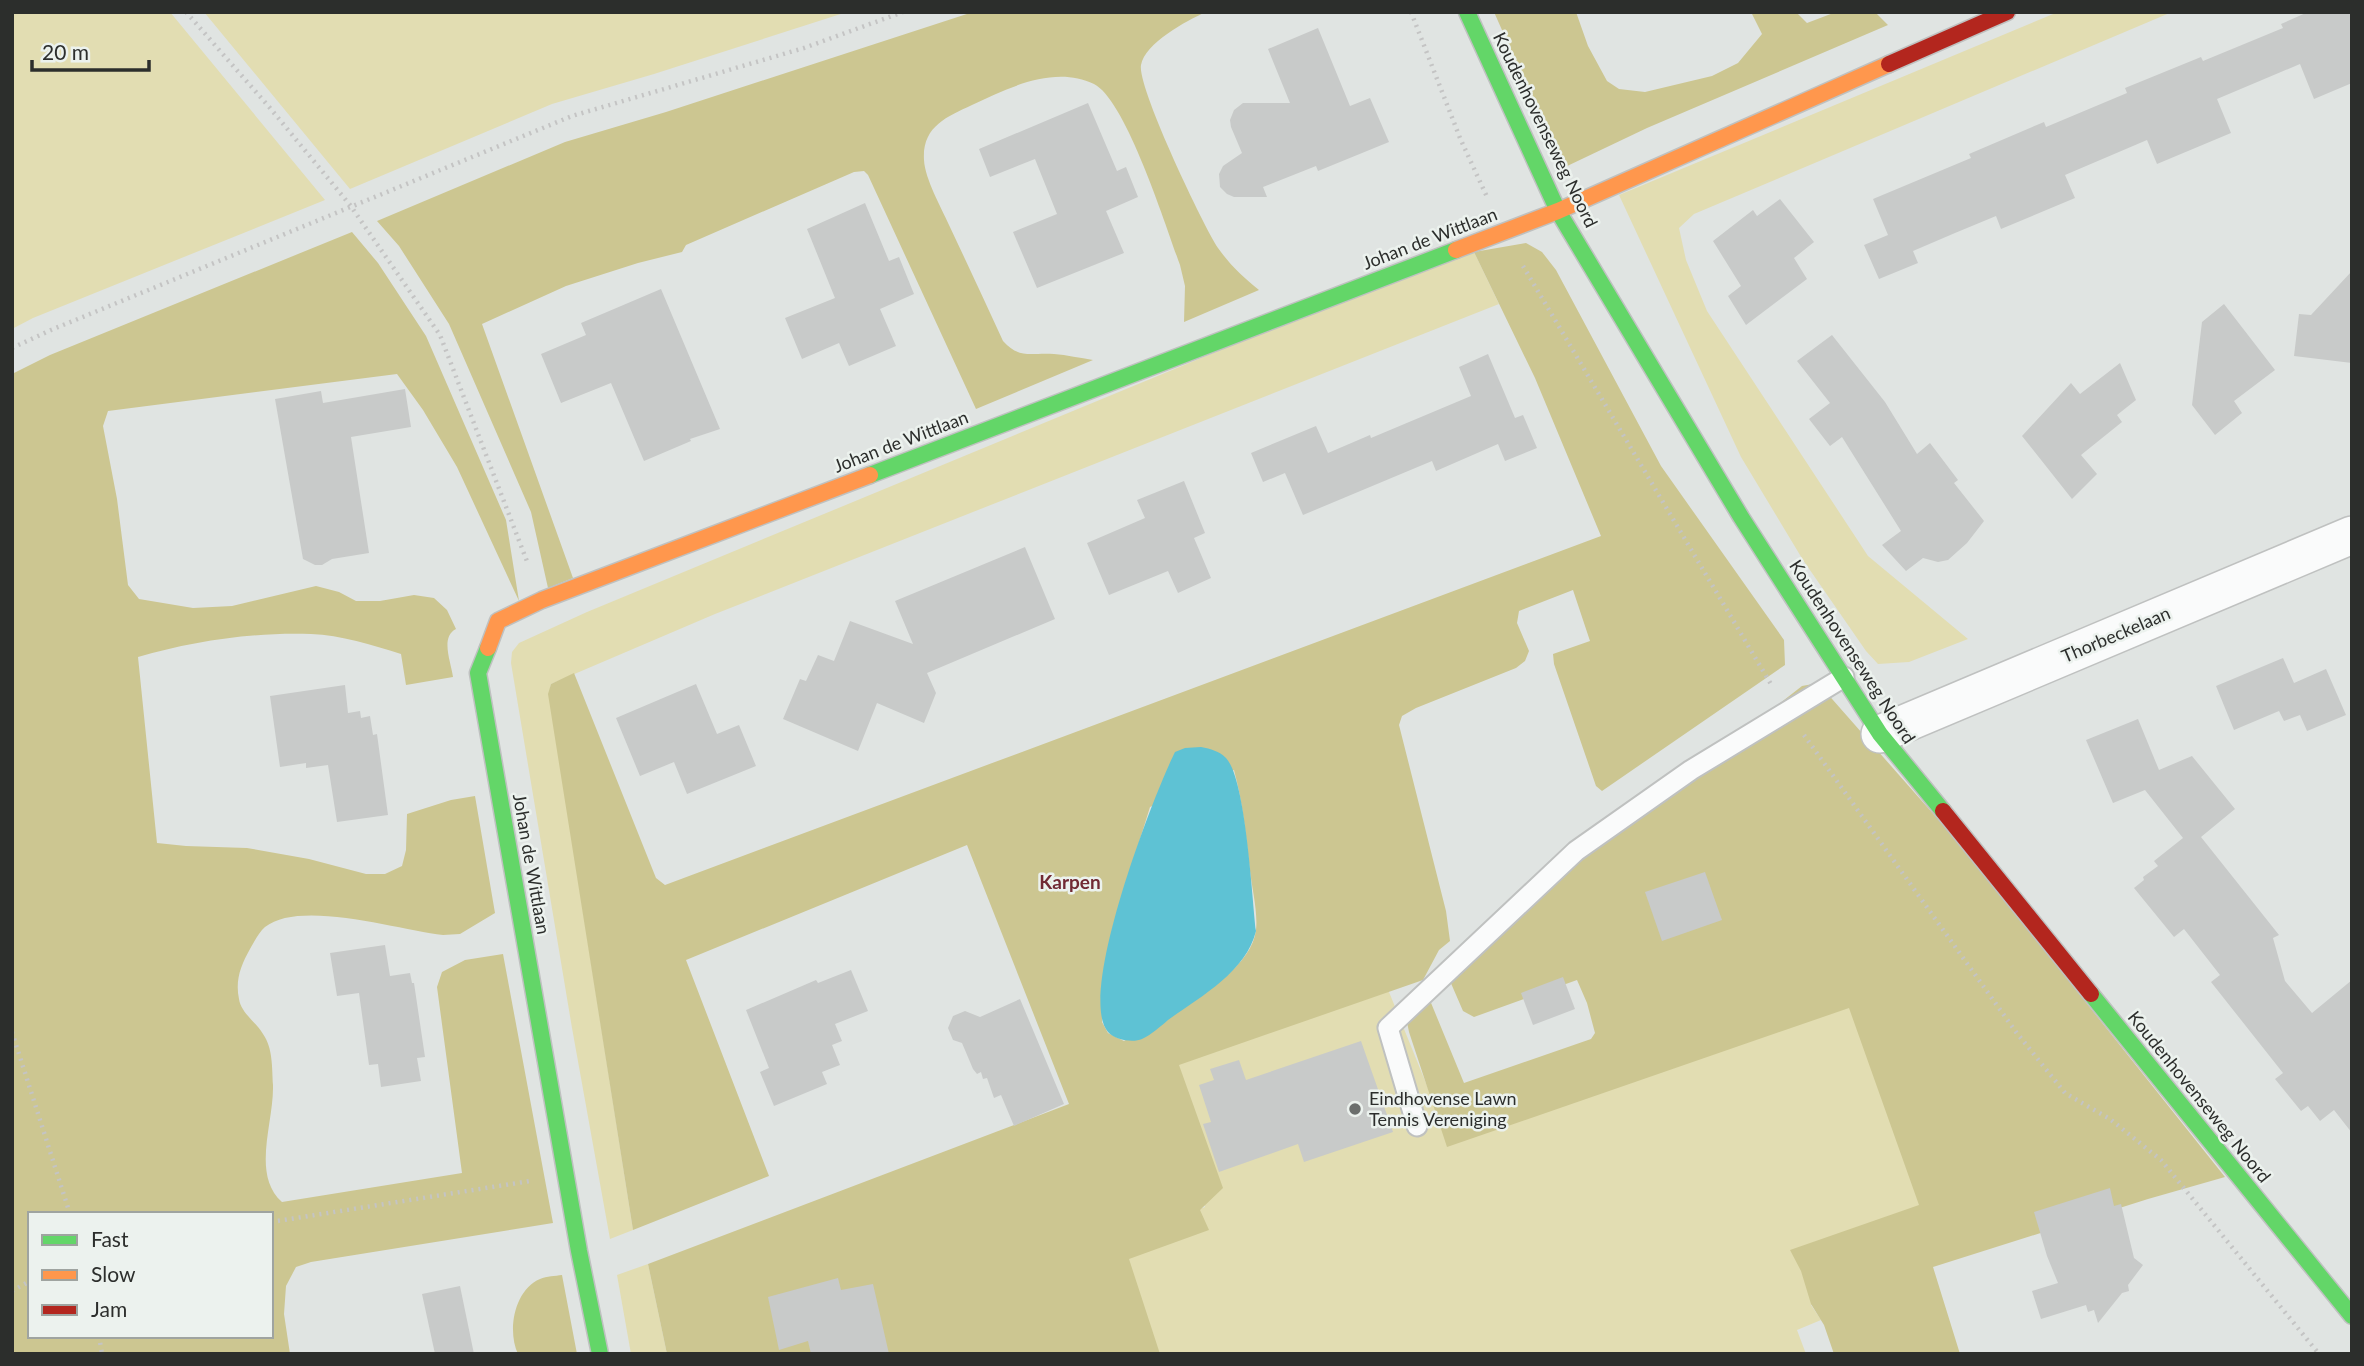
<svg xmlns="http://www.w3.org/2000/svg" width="2364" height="1366" viewBox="0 0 2364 1366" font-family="Lato,sans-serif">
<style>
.green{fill:#e2ddb2}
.forest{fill:#ccc691;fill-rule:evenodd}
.water{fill:#5ec2d4}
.building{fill:#c8cac9}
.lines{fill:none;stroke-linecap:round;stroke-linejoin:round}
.lane-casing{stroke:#bfc1c0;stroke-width:23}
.street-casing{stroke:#bfc1c0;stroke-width:40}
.fast-casing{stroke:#bfc1c0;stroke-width:19}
.slow-casing{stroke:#bfc1c0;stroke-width:19}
.jam-casing{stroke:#bfc1c0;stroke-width:19}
.path{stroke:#c4c4c4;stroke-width:4.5;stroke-dasharray:2 5;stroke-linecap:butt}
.lane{stroke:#fafbfb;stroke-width:19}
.street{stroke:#fafbfb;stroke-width:37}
.fast{stroke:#63d668;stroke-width:16}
.slow{stroke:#ff974d;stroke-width:16}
.jam{stroke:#b3261e;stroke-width:16}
.poi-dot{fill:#6b6e6c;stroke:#ecf2ee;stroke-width:2.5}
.labels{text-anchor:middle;stroke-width:5;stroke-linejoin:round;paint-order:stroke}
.street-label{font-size:18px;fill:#2c2e2c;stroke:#ecf2ee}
.poi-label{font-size:18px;fill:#2c2e2c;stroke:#ecf2ee;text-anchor:start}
.neighbourhood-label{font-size:19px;font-weight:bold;fill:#712a33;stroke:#ecf2ee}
</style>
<rect width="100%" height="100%" fill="#e0e4e2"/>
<g class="green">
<path d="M 12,12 L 170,12 L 325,200 L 33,318 L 12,329 Z"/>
<path d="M 204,12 L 847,12 L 654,74 L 552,104 L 350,189 Z"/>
<path d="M 2058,12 L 2172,12 L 1694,214 L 1679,228 L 1686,260 L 1707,311 L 1868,556 L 1968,639 L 1909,662 L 1878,664 L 1866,651 L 1803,560 L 1741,457 L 1619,195 Z"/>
<path d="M 1474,252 L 1499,304 L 715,614 L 551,684 L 549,694 L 633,1230 L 610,1239 L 572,1028 L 511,663 L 512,652 L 519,643 L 587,612 L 1293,320 Z"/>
<path d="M 1387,987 L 1447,1135 L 1863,1003 L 1943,1249 L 1811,1305 L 1821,1320 L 1797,1330 L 1806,1354 L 1111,1354 L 1078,1255 L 1205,1207 L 1155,1068 Z"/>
<path d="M 648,1264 L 667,1354 L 631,1354 L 617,1275 Z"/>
</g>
<g class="forest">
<path d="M 973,12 L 1206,12 C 1186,21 1145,43 1141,65 C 1137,87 1203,225 1218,248 C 1230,265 1243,277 1259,290 L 1184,322 L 1185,286 L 1180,265 C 1166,227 1126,100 1094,84 C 1054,65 1008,88 972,105 C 946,117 922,127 924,160 C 925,179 941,207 949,225 C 967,263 985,302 1003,341 C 1020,360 1032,352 1054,354 C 1067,355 1080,358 1093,360 L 976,409 L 868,175 L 864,171 L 854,172 L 686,245 L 682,252 L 638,263 L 566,286 L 482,324 L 573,578 L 548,588 L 531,512 L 449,324 L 399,246 L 377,221 L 565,142 L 666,112 Z"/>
<path d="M 1494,12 L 1576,12 L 1588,46 L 1607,81 L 1619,89 L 1645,92 L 1712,76 L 1738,63 L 1762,34 L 1751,12 L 1796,12 L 1807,23 L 1836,12 L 1875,12 L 1888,25 L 1647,128 L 1563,168 Z"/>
<path d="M 352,232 L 378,263 L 426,336 L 506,520 L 519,601 L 457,467 L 423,410 L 397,374 L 108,411 L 103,426 L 117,499 L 128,585 L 139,599 L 193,608 L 232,606 L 316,586 L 339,592 L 356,601 L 380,601 L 414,595 L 434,598 L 447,610 L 456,629 C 440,637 451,662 453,677 L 406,685 L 401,654 C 372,645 341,635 311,634 C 253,632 193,641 138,657 L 157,843 L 186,846 L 247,848 L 309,859 L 366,874 L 385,874 L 402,866 L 406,850 L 407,814 L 451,800 L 475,796 L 495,913 L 460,934 L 443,935 C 399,930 300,899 265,927 C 259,932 254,942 250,949 C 241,965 235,980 239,999 C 241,1013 256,1022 263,1034 C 273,1048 272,1068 273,1085 C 274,1123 251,1174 282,1202 L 462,1173 L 437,987 L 442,972 L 465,960 L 503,954 L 553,1223 L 311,1262 L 296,1267 L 286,1286 L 284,1314 L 290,1354 L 12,1354 L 12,374 L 50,355 ZM 30,1214 L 271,1214 L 271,1336 L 30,1336 Z"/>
<path d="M 1526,243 L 1542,252 L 1556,270 L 1661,466 L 1784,640 L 1785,665 L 1602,791 L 1596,786 L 1554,664 L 1553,654 L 1590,641 L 1573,590 L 1519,611 L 1517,623 L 1529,651 L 1525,661 L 1516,668 L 1416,708 L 1402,716 L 1399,725 L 1446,911 L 1450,941 L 1439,950 L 1423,980 L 1179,1065 L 1223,1188 L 1200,1210 L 1209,1230 L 1129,1259 L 1160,1354 L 667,1354 L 648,1264 L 1069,1104 L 967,845 L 686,960 L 769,1176 L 633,1230 L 548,694 L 551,684 L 574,673 L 656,878 L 665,885 L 1601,536 L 1535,378 L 1474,252 ZM 1234,770 C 1243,803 1246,837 1250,871 C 1252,888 1258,913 1256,930 C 1251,977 1161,1019 1124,1041 L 1108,1033 L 1102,1022 L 1112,930 L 1150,807 Z"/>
<path d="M 1818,683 L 1958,842 L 2225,1177 L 2148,1199 L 1933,1267 L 1960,1354 L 1834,1354 L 1824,1325 L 1811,1304 L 1801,1271 L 1790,1250 L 1919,1205 L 1849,1008 L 1447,1147 L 1409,1032 L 1407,1022 L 1429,998 L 1464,1083 L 1591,1039 L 1595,1033 L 1587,1003 L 1577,980 L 1474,1017 L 1463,1011 L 1450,981 L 1571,866 L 1802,686 Z"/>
<path d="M 562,1275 L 577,1354 L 518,1354 C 507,1331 514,1290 540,1279 C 547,1276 555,1276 562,1275 Z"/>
</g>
<path class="water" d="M 1201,747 C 1211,749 1219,751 1226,758 C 1246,779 1252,897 1256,931 C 1246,972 1200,997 1168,1020 C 1161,1026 1151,1035 1142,1039 C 1133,1043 1115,1040 1108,1032 C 1076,995 1154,794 1175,752 L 1185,748 Z"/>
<g class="building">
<path d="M 2308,12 L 2352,12 L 2352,83 L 2314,99 L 2300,64 L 2217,99 L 2231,133 L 2157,164 L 2147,140 L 2065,175 L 2075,198 L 2001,229 L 1996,216 L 1955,233 L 1913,251 L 1918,263 L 1879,279 L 1864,245 L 1888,235 L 1873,199 L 1971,158 L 1969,154 L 2044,122 L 2046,127 L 2127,93 L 2125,88 L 2201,57 L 2203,61 L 2283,28 L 2281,24 Z"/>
<path d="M 1318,28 L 1350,106 L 1370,98 L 1389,142 L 1318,171 L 1316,166 L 1263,187 L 1267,197 L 1234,197 L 1227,194 L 1220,187 L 1219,174 L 1223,166 L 1242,153 L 1231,127 L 1230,120 L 1234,110 L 1243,103 L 1290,103 L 1268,49 Z"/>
<path d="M 1088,103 L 1117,171 L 1126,167 L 1138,197 L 1106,211 L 1124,253 L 1037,288 L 1013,232 L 1057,214 L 1035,159 L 990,177 L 979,149 Z"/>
<path d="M 1780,199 L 1814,242 L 1794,258 L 1807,279 L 1746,325 L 1728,296 L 1741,286 L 1713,241 L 1753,210 L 1757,216 Z"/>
<path d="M 865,203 L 889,261 L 899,257 L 914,294 L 880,309 L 896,346 L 849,366 L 839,343 L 802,359 L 785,318 L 835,298 L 807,229 Z"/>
<path d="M 2352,271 L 2352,363 L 2294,356 L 2299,314 L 2311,315 Z"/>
<path d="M 661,289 L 720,429 L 690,439 L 691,441 L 644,461 L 611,383 L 561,403 L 541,354 L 586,335 L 581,323 Z"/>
<path d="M 2224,304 L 2275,370 L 2234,401 L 2242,413 L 2215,435 L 2192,405 L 2202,322 Z"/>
<path d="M 1832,335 L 1885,402 L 1917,454 L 1930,443 L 1958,480 L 1954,483 L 1984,521 L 1967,543 L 1948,560 L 1938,562 L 1923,558 L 1906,571 L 1882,545 L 1901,531 L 1842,437 L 1830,446 L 1809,419 L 1830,403 L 1797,361 Z"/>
<path d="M 1488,354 L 1515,418 L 1523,415 L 1537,448 L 1505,461 L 1498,444 L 1436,471 L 1432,461 L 1303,515 L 1285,473 L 1263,482 L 1251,453 L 1316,426 L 1328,453 L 1370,435 L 1371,438 L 1471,396 L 1459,367 Z"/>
<path d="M 2120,363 L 2136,400 L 2117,415 L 2122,422 L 2081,455 L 2097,474 L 2072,499 L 2022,436 L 2071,383 L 2080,394 Z"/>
<path d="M 405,389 L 411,427 L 351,437 L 369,553 L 332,559 L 322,565 L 315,565 L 303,559 L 275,399 L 321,391 L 323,403 Z"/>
<path d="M 1184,481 L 1205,533 L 1194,538 L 1211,578 L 1178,593 L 1168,571 L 1109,595 L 1087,543 L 1145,518 L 1137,500 Z"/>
<path d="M 1025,547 L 1055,619 L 927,673 L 936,693 L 924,723 L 877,703 L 858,751 L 783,719 L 800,679 L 806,681 L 818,655 L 834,661 L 850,621 L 913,644 L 895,601 Z"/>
<path d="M 2283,658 L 2294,683 L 2326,669 L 2346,715 L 2307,731 L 2300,715 L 2284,721 L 2279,711 L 2234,730 L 2216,686 Z"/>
<path d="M 696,684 L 717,734 L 739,725 L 756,766 L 687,794 L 674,762 L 640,776 L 616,718 Z"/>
<path d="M 345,685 L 348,713 L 360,711 L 361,718 L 370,716 L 373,735 L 377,734 L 388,815 L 337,822 L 328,765 L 306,768 L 306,763 L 280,767 L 270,696 Z"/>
<path d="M 2138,719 L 2159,770 L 2192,756 L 2235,809 L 2201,837 L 2279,935 L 2273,938 L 2285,981 L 2312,1013 L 2352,980 L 2352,1133 L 2334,1110 L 2320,1121 L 2308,1106 L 2301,1111 L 2275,1079 L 2283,1073 L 2211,982 L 2220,975 L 2184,929 L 2174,937 L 2134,888 L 2144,880 L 2143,877 L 2158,866 L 2154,861 L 2183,838 L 2145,790 L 2113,803 L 2086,740 Z"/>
<path d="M 1705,872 L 1722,920 L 1662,941 L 1645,892 Z"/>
<path d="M 385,945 L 390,976 L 410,973 L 412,983 L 414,983 L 425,1057 L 417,1058 L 421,1081 L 381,1087 L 378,1064 L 369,1065 L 359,993 L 337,996 L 330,953 Z"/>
<path d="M 851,970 L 868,1011 L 835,1024 L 842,1041 L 832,1045 L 840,1065 L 822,1072 L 827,1084 L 774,1106 L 760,1072 L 769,1068 L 746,1010 L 816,980 L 818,983 Z"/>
<path d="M 1563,977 L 1575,1009 L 1533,1025 L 1521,993 Z"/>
<path d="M 1020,999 L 1064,1104 L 1014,1126 L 1001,1095 L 994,1098 L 987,1078 L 983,1079 L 981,1072 L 977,1074 L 973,1069 L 962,1043 L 953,1040 L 948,1028 L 953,1016 L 965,1011 L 980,1017 Z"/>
<path d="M 1361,1041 L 1393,1132 L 1304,1162 L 1298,1144 L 1219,1172 L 1203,1124 L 1211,1122 L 1199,1085 L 1214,1080 L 1210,1069 L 1239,1060 L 1246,1080 Z"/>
<path d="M 2110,1188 L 2114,1206 L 2121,1204 L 2134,1258 L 2143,1265 L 2128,1285 L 2129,1291 L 2122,1293 L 2098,1323 L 2094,1310 L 2088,1312 L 2086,1305 L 2041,1319 L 2032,1291 L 2058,1283 L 2047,1256 L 2034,1212 Z"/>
<path d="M 838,1278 L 841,1290 L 873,1284 L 889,1354 L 811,1354 L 808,1341 L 779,1350 L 768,1297 Z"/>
<path d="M 460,1286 L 474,1354 L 435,1354 L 422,1294 Z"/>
</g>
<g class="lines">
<defs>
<path id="lane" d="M 1417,1126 L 1388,1028 L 1576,851 L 1691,770 L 1844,677"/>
<path id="street" d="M 1880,734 L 2352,535"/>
<g id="fast">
<path d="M 1467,12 L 1558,211 L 1741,517 L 1880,734 L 1943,811"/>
<path d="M 870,475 L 1456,250"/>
<path d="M 488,648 L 478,673 L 579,1251 L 600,1354"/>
<path d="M 2091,994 L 2352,1316"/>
</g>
<g id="slow">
<path d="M 1456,250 L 1558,211 L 1889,64"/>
<path d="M 488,648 L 498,621 L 542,600 L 870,475"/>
</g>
<g id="jam">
<path d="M 1889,64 L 2007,12"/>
<path d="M 1943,811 L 2091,994"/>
</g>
</defs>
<use href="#lane" class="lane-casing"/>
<use href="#street" class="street-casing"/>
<use href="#fast" class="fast-casing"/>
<use href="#slow" class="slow-casing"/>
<use href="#jam" class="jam-casing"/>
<g class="path">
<path d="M 186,12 L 270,108 L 350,205 L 440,335 L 528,564"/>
<path d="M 1411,12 L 1460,138 L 1487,197"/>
<path d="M 1523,266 L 1772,686"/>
<path d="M 12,348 L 51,330 L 572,116 L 804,48 L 903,12"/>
<path d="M 1804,735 L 2016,1032 L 2065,1093 L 2110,1119 L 2161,1160 L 2319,1354"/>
<path d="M 12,1032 L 70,1214"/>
<path d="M 271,1222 L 530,1181"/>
<path d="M 12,1291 L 30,1281"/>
<path d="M 99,1336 L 102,1354"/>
</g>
<use href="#lane" class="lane"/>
<use href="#street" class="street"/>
<use href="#fast" class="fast"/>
<use href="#slow" class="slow"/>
<use href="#jam" class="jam"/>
</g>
<circle class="poi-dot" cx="1355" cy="1109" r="7"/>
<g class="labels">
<g class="street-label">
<text transform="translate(1545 130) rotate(64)" y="6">Koudenhovenseweg Noord</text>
<text transform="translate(1430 239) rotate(-21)" y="6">Johan de Wittlaan</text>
<text transform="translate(901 442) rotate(-21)" y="6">Johan de Wittlaan</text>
<text transform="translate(2116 635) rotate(-23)" y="6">Thorbeckelaan</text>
<text transform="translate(1852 652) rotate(57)" y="6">Koudenhovenseweg Noord</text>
<text transform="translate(531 864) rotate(80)" y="6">Johan de Wittlaan</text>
<text transform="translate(2199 1097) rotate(51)" y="6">Koudenhovenseweg Noord</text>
</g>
<g class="poi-label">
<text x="1369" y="1105">Eindhovense Lawn<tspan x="1369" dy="21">Tennis Vereniging</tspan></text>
</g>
<g class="neighbourhood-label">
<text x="1070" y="889">Karpen</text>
</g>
</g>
<rect width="2364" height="1366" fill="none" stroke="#2c2e2c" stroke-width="28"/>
<rect x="28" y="1212" width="245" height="126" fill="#ecf2ee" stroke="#9fa4a0" stroke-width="2"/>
<rect x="42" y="1235" width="35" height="10" fill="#63d668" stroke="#9fa4a0" stroke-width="2"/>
<text x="91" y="1247" font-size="21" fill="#2c2e2c">Fast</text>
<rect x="42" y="1270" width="35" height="10" fill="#ff974d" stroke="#9fa4a0" stroke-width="2"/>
<text x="91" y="1282" font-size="21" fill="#2c2e2c">Slow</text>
<rect x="42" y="1305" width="35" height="10" fill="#b3261e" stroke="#9fa4a0" stroke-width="2"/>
<text x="91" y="1317" font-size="21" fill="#2c2e2c">Jam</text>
<path d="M32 60v10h117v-10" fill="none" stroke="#2c2e2c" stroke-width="3.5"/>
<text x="42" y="60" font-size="21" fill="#2c2e2c" stroke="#ecf2ee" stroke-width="5" paint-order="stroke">20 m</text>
</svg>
